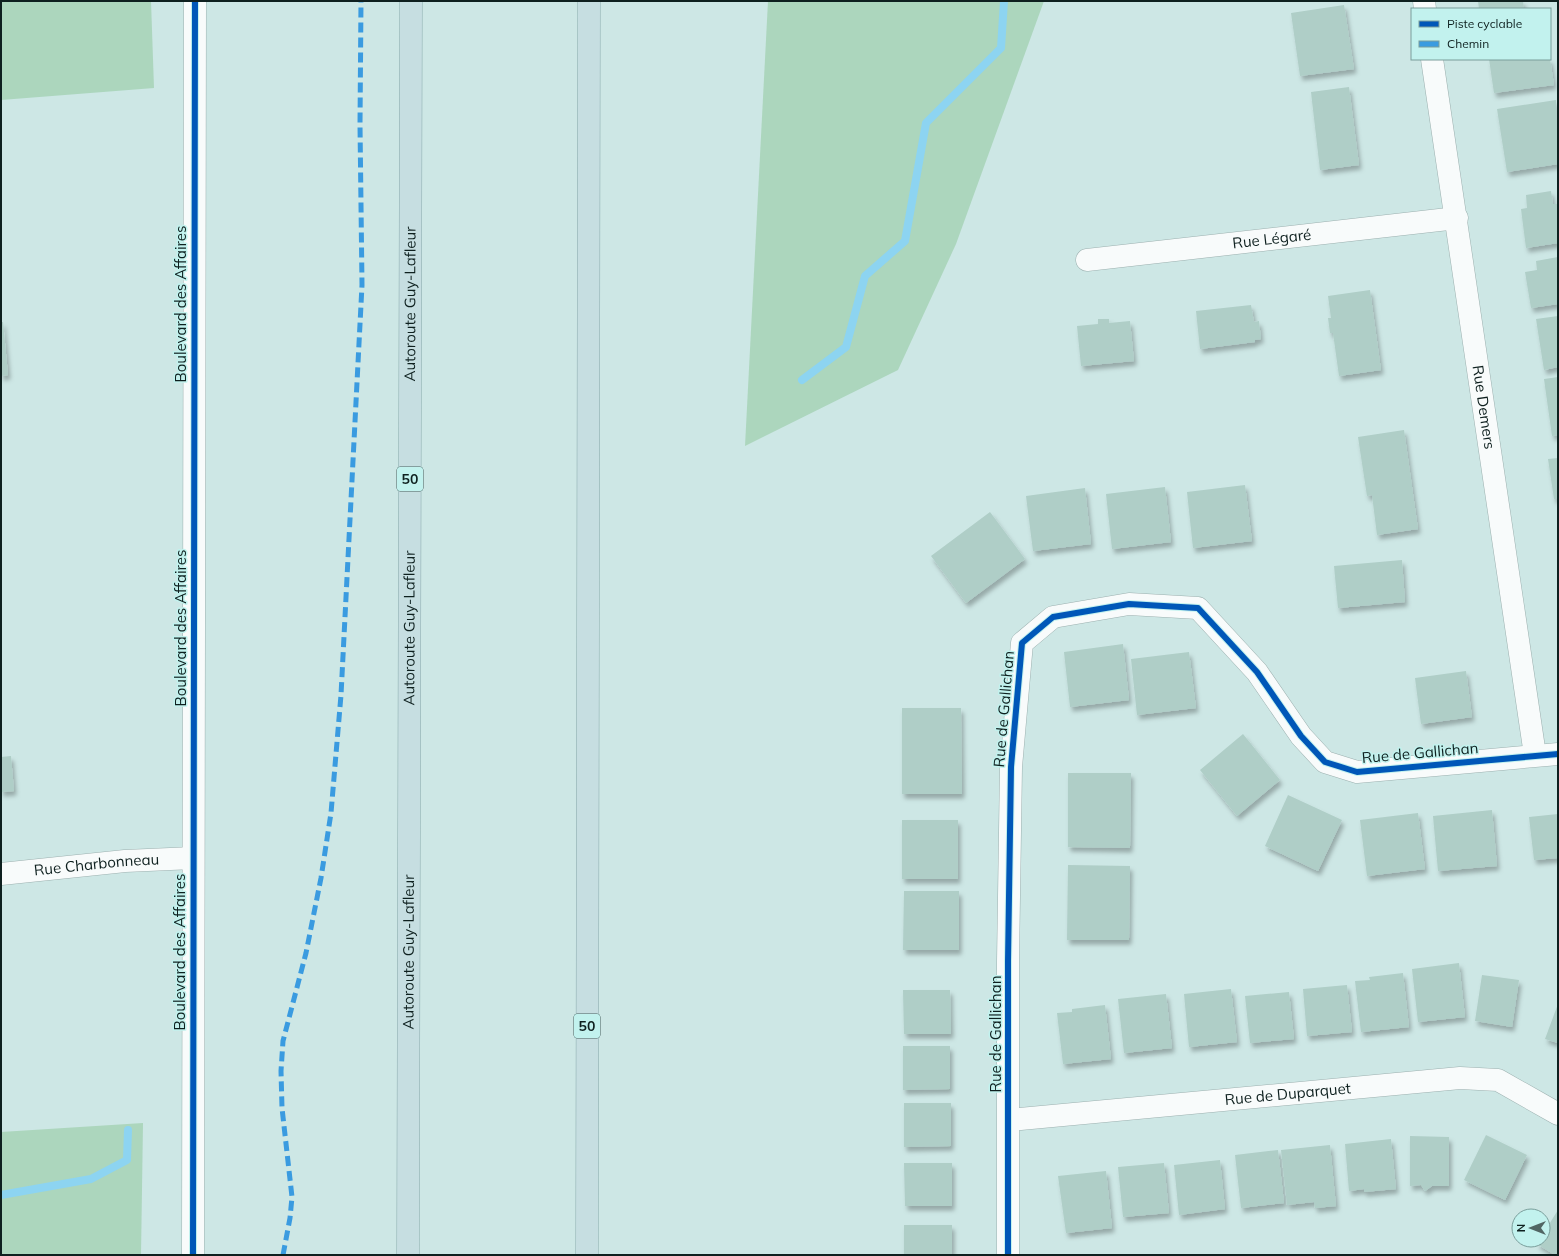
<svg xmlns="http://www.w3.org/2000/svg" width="1559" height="1256" viewBox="0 0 1559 1256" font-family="Mulish,sans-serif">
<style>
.green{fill:#acd6bd}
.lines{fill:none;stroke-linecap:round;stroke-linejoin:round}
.stream{stroke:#8dd4f1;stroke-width:8}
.building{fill:#afcec7;filter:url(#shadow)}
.minor-casing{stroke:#9cb0af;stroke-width:23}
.motorway-casing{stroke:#88a9ab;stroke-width:23}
.minor{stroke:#f8fbfb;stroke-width:22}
.motorway{stroke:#c6dee1;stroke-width:22}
.quiet{stroke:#3a9be0;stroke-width:5;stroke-dasharray:10 5;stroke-linecap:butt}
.cycleway-casing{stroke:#c2f2ee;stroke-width:8}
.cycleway{stroke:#0057b8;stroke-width:6}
.labels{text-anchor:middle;stroke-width:3;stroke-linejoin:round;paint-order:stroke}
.shield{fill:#c2f2ee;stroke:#445f5d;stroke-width:1}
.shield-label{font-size:14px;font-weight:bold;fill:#0e201f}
.street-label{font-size:15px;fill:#0e201f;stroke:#c2f2ee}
</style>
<defs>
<filter id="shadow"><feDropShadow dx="2.5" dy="4.5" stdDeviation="2" flood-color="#0004"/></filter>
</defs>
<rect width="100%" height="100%" fill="#cde7e5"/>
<g class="green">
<path d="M 1,1 L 151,1 L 154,88 L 1,100 Z"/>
<path d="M 768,1 L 1044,1 L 956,244 L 898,370 L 745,446 Z"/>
<path d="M 143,1123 L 141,1255 L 1,1255 L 1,1132 Z"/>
</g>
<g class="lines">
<g class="stream">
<path d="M 802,380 L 846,347 L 865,276 L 905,241 L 926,123 L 1001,48 L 1004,1"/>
<path d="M 1,1195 L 91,1179 L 127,1160 L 128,1130"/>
</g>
</g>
<g class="building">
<path d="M 1478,1 L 1523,1 L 1524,8 L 1479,9 Z"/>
<path d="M 1344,5 L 1354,69 L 1300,76 L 1291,13 Z"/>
<path d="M 1489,59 L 1550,59 L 1554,85 L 1494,93 Z"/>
<path d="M 1349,87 L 1359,165 L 1320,170 L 1311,92 Z"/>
<path d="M 1556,100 L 1558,164 L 1507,172 L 1497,109 Z"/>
<path d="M 1551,191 L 1553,204 L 1558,204 L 1558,243 L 1526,248 L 1521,209 L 1527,208 L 1526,195 Z"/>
<path d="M 1558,257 L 1558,304 L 1531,308 L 1525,272 L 1537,270 L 1536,261 Z"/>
<path d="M 1370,290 L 1381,370 L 1339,376 L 1333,333 L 1330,333 L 1328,318 L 1331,318 L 1328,296 Z"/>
<path d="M 1251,305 L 1254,322 L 1259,321 L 1261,339 L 1255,340 L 1255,342 L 1200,349 L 1196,311 Z"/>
<path d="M 1558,316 L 1558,367 L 1544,370 L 1536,319 Z"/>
<path d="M 1098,319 L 1109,319 L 1109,323 L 1130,321 L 1134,361 L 1081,366 L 1077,326 L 1098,324 Z"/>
<path d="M 1,322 L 3,322 L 8,375 L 1,376 Z"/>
<path d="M 1558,377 L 1558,435 L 1552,436 L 1544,379 Z"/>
<path d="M 1404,430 L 1418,529 L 1377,535 L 1372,495 L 1367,496 L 1358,437 Z"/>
<path d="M 1558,458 L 1558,499 L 1554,499 L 1548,459 Z"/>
<path d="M 1245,485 L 1252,541 L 1193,548 L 1187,492 Z"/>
<path d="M 1165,487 L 1171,542 L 1112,549 L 1106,494 Z"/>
<path d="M 1085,488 L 1091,544 L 1033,551 L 1026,496 Z"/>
<path d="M 990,512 L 1025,559 L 966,603 L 931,556 Z"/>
<path d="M 1402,560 L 1405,602 L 1338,608 L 1334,566 Z"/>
<path d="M 1123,644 L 1129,700 L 1070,707 L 1064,652 Z"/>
<path d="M 1189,652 L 1196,708 L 1137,715 L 1131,659 Z"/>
<path d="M 1466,671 L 1472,717 L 1421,724 L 1415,678 Z"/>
<path d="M 902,708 L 961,708 L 962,794 L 902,794 Z"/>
<path d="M 1243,734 L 1280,780 L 1237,816 L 1200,770 Z"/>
<path d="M 11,756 L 14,791 L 1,792 L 1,757 Z"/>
<path d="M 1068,773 L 1131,773 L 1130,848 L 1068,847 Z"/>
<path d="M 1288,795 L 1342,820 L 1318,871 L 1265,846 Z"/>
<path d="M 1492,810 L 1497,866 L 1438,871 L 1433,816 Z"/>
<path d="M 1418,813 L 1425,869 L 1367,876 L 1360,820 Z"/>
<path d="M 1558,814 L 1558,858 L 1534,860 L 1529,817 Z"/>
<rect x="902" y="820" width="56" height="59"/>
<path d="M 1068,865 L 1130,866 L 1129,940 L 1067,940 Z"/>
<path d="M 904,891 L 959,891 L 959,950 L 903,950 Z"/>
<path d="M 1459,963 L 1465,1017 L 1418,1022 L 1412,969 Z"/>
<path d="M 1403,973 L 1409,1027 L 1361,1032 L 1355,981 L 1370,980 L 1369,977 Z"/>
<path d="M 1482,975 L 1519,980 L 1512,1027 L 1475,1021 Z"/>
<path d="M 1347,985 L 1352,1032 L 1307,1036 L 1303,989 Z"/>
<path d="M 1231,989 L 1237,1042 L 1189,1047 L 1184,994 Z"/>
<path d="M 903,990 L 950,990 L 951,1034 L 904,1034 Z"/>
<path d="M 1289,992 L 1294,1039 L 1250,1043 L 1245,996 Z"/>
<path d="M 1166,994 L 1172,1048 L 1124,1053 L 1118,999 Z"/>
<path d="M 1558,1004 L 1558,1043 L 1545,1039 Z"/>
<path d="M 1105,1005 L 1111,1059 L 1063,1064 L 1057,1013 L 1072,1012 L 1072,1009 Z"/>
<path d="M 903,1046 L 950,1046 L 950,1089 L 903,1090 Z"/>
<path d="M 904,1103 L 951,1103 L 951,1146 L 904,1147 Z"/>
<path d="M 1486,1135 L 1527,1155 L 1505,1200 L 1464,1180 Z"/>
<path d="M 1410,1136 L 1449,1137 L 1449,1186 L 1432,1186 L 1425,1191 L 1421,1185 L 1410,1186 Z"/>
<path d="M 1391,1139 L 1396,1189 L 1364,1192 L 1364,1189 L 1349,1191 L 1345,1144 Z"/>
<path d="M 1330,1145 L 1336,1206 L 1315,1208 L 1314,1202 L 1287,1205 L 1281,1150 Z"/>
<path d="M 1278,1150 L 1284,1203 L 1241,1208 L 1235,1155 Z"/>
<path d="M 1220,1160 L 1225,1209 L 1179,1215 L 1174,1165 Z"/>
<path d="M 904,1163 L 952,1163 L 952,1206 L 905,1206 Z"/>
<path d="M 1164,1163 L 1169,1213 L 1123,1217 L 1118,1167 Z"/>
<path d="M 1106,1171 L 1112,1228 L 1066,1233 L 1058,1176 Z"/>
<path d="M 1558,1210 L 1558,1255 L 1555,1255 L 1537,1244 L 1539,1240 L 1543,1240 L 1543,1234 Z"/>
<rect x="904" y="1225" width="48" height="30"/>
</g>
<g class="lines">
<defs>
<g id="minor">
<path d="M 1424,1 L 1425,9"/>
<path id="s1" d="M 1432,59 L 1535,755"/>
<path id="s2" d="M 1087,260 L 1457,218"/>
<path id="s3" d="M 1,874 L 125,861 L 193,858"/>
<path id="s4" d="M 1009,1120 L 1460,1078 L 1498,1080 L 1558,1114"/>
<path d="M 193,1255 L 195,1"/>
<path d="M 1008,1255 L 1008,961 L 1011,767 L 1022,643 L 1053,617 L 1129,604 L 1198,608 L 1257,672 L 1301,736 L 1325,762 L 1357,772 L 1558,754"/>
</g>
<g id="motorway">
<path id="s5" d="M 408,1255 L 411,1"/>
<path d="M 587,1255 L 589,1"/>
</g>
</defs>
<use href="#minor" class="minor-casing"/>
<use href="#motorway" class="motorway-casing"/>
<use href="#minor" class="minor"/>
<use href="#motorway" class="motorway"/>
<path class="quiet" d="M 283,1255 L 290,1218 L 292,1197 L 282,1108 L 281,1071 L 283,1041 L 306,953 L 321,878 L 331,813 L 341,695 L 362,285 L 360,125 L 361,1"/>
<defs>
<g id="cycleway">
<path d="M 193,1255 L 195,1"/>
<path d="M 1008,1255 L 1008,961 L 1011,767 L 1022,643 L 1053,617 L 1129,604 L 1198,608 L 1257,672 L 1301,736 L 1325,762 L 1357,772 L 1558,754"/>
</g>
</defs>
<use href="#cycleway" class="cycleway-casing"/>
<use href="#cycleway" class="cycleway"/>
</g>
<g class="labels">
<g class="shield">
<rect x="397" y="467" width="26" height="24" rx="3"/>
<rect x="574" y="1014" width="26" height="24" rx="3"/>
</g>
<g class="shield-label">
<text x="410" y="484">50</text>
<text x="587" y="1031">50</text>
</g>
<g class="street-label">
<text dy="5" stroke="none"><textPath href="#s2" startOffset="186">Rue Légaré</textPath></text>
<text transform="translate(181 304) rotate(-90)" y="5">Boulevard des Affaires</text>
<text dy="5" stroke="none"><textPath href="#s5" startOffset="951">Autoroute Guy-Lafleur</textPath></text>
<text dy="5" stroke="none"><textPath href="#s1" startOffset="352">Rue Demers</textPath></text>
<text transform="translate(181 628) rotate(-90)" y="5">Boulevard des Affaires</text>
<text dy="5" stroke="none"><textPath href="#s5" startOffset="627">Autoroute Guy-Lafleur</textPath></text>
<text transform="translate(1004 709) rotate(-85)" y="5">Rue de Gallichan</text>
<text transform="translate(1420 753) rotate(-5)" y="5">Rue de Gallichan</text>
<text dy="5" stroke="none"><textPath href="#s3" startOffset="96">Rue Charbonneau</textPath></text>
<text transform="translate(180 952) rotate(-90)" y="5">Boulevard des Affaires</text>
<text dy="5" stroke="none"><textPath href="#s5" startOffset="303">Autoroute Guy-Lafleur</textPath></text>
<text transform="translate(996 1034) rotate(-90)" y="5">Rue de Gallichan</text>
<text dy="5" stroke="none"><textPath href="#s4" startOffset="280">Rue de Duparquet</textPath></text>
</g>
</g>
<rect width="1559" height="1256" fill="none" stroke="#0e201f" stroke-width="4"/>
<rect x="1411" y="8" width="140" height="52" fill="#c2f2ee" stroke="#7a9e9b"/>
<rect x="1419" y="21" width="20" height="6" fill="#0057b8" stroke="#7a9e9b"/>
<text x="1447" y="28" font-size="12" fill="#0e201f">Piste cyclable</text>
<rect x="1419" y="41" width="20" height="6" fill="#3a9be0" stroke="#7a9e9b"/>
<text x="1447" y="48" font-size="12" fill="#0e201f">Chemin</text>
<g transform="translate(1531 1228) rotate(270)"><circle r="19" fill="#c2f2ee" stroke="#7a9e9b"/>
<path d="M0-3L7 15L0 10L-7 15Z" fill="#516664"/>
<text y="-6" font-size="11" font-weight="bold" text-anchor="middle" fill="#0e201f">N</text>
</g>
</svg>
